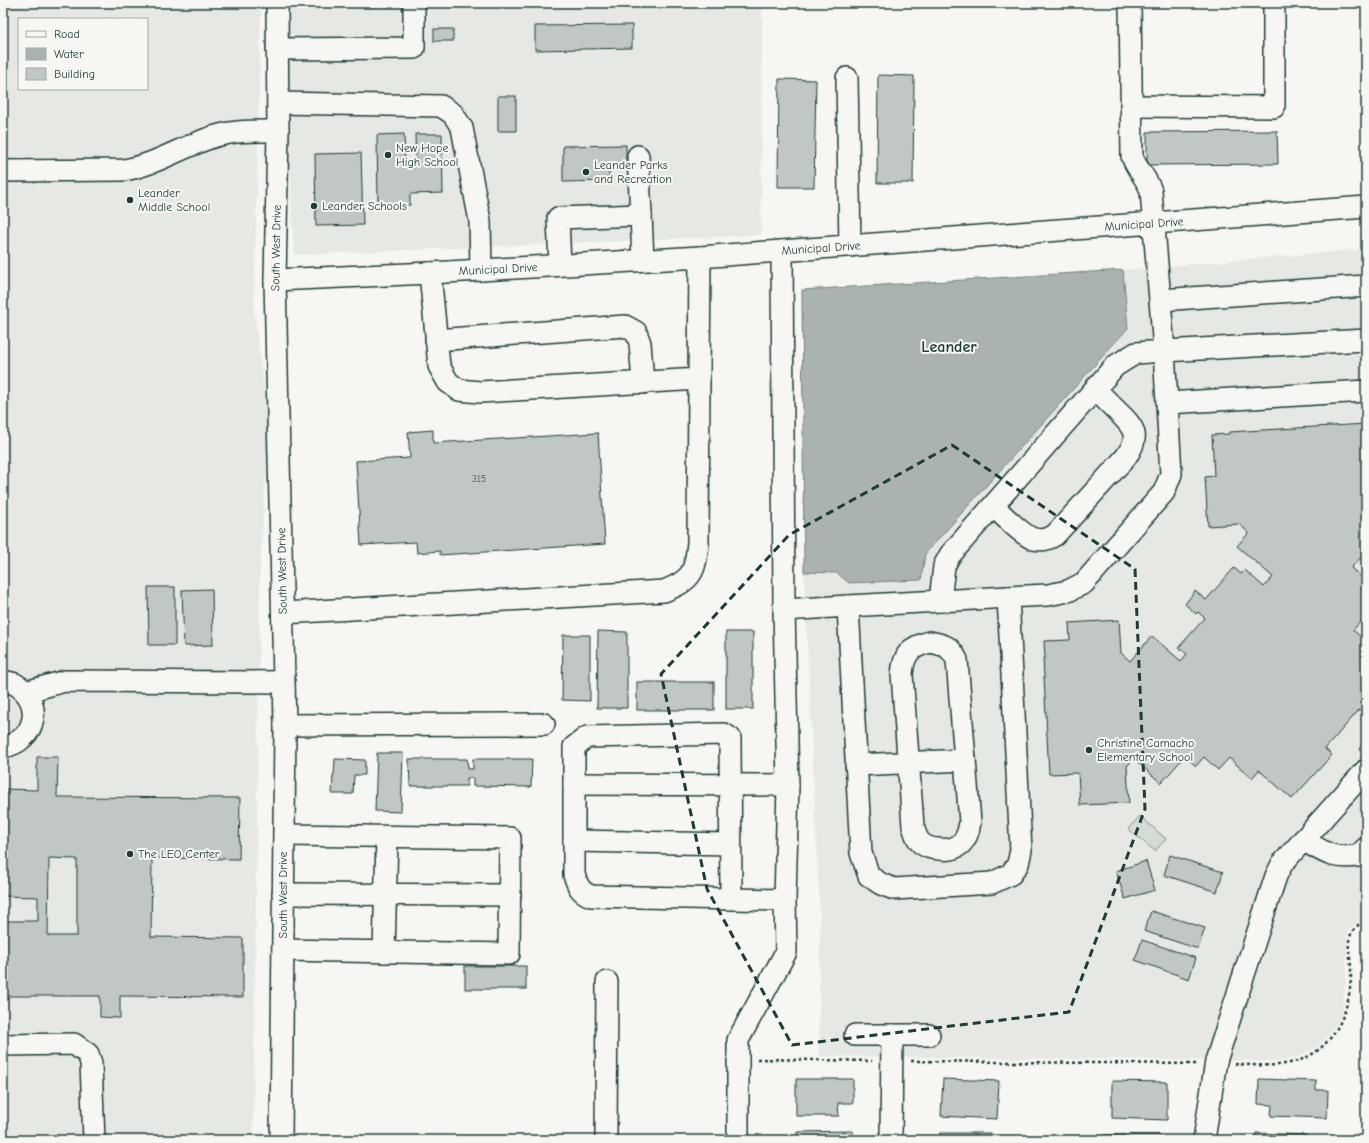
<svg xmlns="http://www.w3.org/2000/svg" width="1369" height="1143" viewBox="0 0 1369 1143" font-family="'Comic Neue',sans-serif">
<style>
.built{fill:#e6e8e4;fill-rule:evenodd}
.green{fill:#d6dbd6;stroke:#7a8c85}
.water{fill:#aab3ae;stroke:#72847d}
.building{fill:#c1c8c3;stroke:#1f3d34;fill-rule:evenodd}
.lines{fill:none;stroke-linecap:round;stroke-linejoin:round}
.minor-casing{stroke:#1f3d34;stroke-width:24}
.path{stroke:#1f3d34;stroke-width:2.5;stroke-dasharray:3 3;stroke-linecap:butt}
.minor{stroke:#f6f6f2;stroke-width:21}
.marked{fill:none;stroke:#1f3d34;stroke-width:3;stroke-dasharray:8 5;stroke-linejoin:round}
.poi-dot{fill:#1f3d34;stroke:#f6f6f2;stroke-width:1.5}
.labels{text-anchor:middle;stroke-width:4;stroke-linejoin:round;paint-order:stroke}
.number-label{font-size:10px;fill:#486058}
.poi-label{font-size:12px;fill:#1f3d34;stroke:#f6f6f2;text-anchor:start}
.street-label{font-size:12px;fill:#1f3d34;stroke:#f6f6f2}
.district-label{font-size:16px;font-weight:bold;fill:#1f3d34;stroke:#f6f6f2}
</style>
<rect width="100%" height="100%" fill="#f6f6f2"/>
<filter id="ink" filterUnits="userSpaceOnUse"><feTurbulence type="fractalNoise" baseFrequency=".025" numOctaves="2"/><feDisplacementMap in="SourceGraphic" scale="8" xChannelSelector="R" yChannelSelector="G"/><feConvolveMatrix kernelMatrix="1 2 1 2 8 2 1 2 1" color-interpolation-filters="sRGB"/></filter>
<g filter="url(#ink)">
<g class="built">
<path d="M 3,3 L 261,3 L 254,312 L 269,423 L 260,568 L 253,1140 L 3,1140 ZM 19,19 L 147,19 L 147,89 L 19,89 Z"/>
<path d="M 286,3 L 762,3 L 761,235 L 294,255 L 285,62 Z"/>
<path d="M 1366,249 L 1366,917 L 1351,927 L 1347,934 L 1346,979 L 1342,1014 L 1328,1036 L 1316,1048 L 1295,1058 L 1277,1061 L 819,1056 L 820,918 L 804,572 L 837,573 L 921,580 L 925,554 L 1128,328 L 1123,270 Z"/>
</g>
<path class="green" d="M 1140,816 L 1166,839 L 1155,851 L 1128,829 Z"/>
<path class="water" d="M 1123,270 L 1128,328 L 925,554 L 921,580 L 849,583 L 837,573 L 804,572 L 802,290 Z"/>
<g class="building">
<rect x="324" y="3" width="64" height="3"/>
<path d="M 632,25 L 632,48 L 535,50 L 535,26 Z"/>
<rect x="434" y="29" width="19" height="12"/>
<path d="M 878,75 L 914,76 L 913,183 L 877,183 Z"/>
<path d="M 779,79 L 816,80 L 814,187 L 778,187 Z"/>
<rect x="498" y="96" width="18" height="35"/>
<path d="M 1277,131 L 1278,164 L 1147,165 L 1147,132 Z"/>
<path d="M 404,134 L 405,167 L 416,167 L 415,134 L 442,134 L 443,193 L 410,194 L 410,205 L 378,205 L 377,135 Z"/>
<path d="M 626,145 L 626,162 L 609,163 L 609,181 L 563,182 L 563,146 Z"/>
<path d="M 361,153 L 363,225 L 316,226 L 315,154 Z"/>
<path d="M 1366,424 L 1366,552 L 1351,568 L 1366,581 L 1366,616 L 1353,630 L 1366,641 L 1366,716 L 1359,710 L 1325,749 L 1332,755 L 1292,799 L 1259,770 L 1252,778 L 1229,758 L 1218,770 L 1204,757 L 1196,766 L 1185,756 L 1161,783 L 1134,759 L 1127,766 L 1129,803 L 1080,805 L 1078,773 L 1049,774 L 1043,658 L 1045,658 L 1044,641 L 1070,640 L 1069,623 L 1119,620 L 1121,653 L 1130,661 L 1152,636 L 1181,661 L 1187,654 L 1179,647 L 1205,618 L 1198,612 L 1196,614 L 1185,604 L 1195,591 L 1206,600 L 1234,568 L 1241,574 L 1245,570 L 1264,587 L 1273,577 L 1237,546 L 1249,533 L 1239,524 L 1208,526 L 1205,477 L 1214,476 L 1212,435 L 1229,434 L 1229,432 Z"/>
<path d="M 433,430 L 433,443 L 598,433 L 605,544 L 440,555 L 440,551 L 417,553 L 416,542 L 361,545 L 356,461 L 410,458 L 408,432 Z"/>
<path d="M 148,587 L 175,587 L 175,645 L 149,645 Z"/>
<path d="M 212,589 L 213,645 L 184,646 L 182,590 Z"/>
<path d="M 598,631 L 627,632 L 627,708 L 597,708 Z"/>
<rect x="726" y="632" width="27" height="77"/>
<path d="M 563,635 L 590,635 L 590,701 L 562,700 Z"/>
<rect x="637" y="682" width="77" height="28"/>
<path d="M 377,753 L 403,753 L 401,812 L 375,811 Z"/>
<path d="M 37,757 L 58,757 L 57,797 L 240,798 L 239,859 L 152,858 L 151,937 L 243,938 L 243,997 L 120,996 L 120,1018 L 100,1017 L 100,996 L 8,996 L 8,999 L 3,999 L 3,921 L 38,921 L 38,897 L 3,896 L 3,789 L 37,790 ZM 49,858 L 77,859 L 77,936 L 48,936 Z"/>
<path d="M 335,759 L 365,760 L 365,775 L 354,775 L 353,794 L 332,794 L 333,775 L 334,775 Z"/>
<path d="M 409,759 L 467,759 L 468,769 L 473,769 L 473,759 L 532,759 L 531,787 L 473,786 L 473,778 L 467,778 L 467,786 L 410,786 Z"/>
<path d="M 1170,855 L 1223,872 L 1217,892 L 1164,875 Z"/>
<path d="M 1146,861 L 1155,890 L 1125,899 L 1116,871 Z"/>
<path d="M 1151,911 L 1205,928 L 1198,949 L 1144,931 Z"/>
<path d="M 1142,940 L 1196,958 L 1189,979 L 1135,960 Z"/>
<rect x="465" y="966" width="61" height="23"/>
<path d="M 796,1079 L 853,1079 L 853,1103 L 838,1103 L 839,1116 L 796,1116 Z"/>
<path d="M 943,1079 L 999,1081 L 997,1119 L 941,1116 Z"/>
<path d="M 1259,1079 L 1316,1081 L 1316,1090 L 1328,1090 L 1327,1118 L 1271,1116 L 1272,1105 L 1258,1104 Z"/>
<path d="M 1112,1081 L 1167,1082 L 1167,1120 L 1112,1118 Z"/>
<path d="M 853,1131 L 853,1140 L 797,1140 L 797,1132 Z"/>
<rect x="940" y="1133" width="51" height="7"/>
<path d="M 1256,1133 L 1306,1135 L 1306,1140 L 1255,1140 Z"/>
<rect x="1104" y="1135" width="57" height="5"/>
</g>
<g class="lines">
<defs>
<g id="minor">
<path d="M 277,3 L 278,131 L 275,280 L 285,725 L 281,1140"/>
<path d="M 1130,3 L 1132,156 C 1136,169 1147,178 1151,191 L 1160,300 L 1366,286"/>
<path d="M 277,49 L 414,48 L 414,3"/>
<path d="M 847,78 L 850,246"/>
<path d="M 278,103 L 441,106 L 453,114 L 462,128 L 480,221 L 481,270"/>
<path d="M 1131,106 L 1274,107 L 1274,3"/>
<path d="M 638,156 L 641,215"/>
<path d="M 3,171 L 124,170 C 156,165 185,145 216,136 C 236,130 258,131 278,131"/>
<path d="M 560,265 L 558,218 L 641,215 L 643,260"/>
<path d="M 430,273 L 439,366 L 448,382 L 459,390 L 480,392 L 699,379 L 700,257"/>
<path d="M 275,280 L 430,273 L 700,257 L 1366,207"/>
<path d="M 436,340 L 625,326 L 636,332 L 640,343 L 643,383"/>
<path d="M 1167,403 L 1164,351 L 1366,340"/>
<path d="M 993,506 C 1002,514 1023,536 1034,539 C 1042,541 1049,539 1055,535 L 1125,458 C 1141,437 1135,428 1118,412 C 1110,404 1103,397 1095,389"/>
<path d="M 940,601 L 1008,597"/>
<path d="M 848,606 L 940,601 L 944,566 L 950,555 L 1115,366 L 1136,353 L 1164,351 L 1160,300"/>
<path d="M 784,610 L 848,606 L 861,853 L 869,876 L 881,884 L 894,889 L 992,883 L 1011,874 L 1018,864 L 1021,850 L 1008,597 L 1048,595 L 1068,591 L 1084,583 L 1164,492 L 1171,474 L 1167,403 L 1366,391"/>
<path d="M 283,613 L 664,591 C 692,580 695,573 698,543 L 699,379"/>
<path d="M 930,642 C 945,645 950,646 957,660 L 970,822 C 968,840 959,852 939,849 C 933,849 926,847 921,843 C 916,838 915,832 913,826 L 902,674 C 904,653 910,647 930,642 Z"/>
<path d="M 3,681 C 7,682 12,683 15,684 C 45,701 36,742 3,747"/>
<path d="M 25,692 L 65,681 L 283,682"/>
<path d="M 285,725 L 544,724"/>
<path d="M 856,765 L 965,760"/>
<path d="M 574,784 L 788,785"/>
<path d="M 1303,840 C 1326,853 1331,859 1358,856 L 1366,848"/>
<path d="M 574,841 L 730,844"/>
<path d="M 283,894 L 510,895"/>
<path d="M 731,899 L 730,738 L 724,734 L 587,737 L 574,747 L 574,875 C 578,886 580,892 591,896 L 785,900"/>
<path d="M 283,950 L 509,954 L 510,838 L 284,835"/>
<path d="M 384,952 L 387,837"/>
<path d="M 855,1035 L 929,1035"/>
<path d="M 3,1045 L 74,1044 L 88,1054 L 91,1063 L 94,1140"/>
<path d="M 606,1140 L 607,982"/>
<path d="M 738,1140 L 738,1040 L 786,952 L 785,900 L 788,785 L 784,610 L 782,251"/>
<path d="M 891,1140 L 892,1035"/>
<path d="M 1204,1140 L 1216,1061 L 1276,876 L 1282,864 L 1366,770"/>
</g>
</defs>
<use href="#minor" class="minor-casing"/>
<g class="path">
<path d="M 757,1059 L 872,1061"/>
<path d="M 911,1061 L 1196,1064"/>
<path d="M 1235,1064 C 1253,1065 1272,1067 1290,1063 C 1331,1054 1350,1015 1351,975 C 1352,949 1339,937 1366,919"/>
</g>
<use href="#minor" class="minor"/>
</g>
</g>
<path class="marked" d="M 952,445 L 1135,569 L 1145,809 L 1069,1012 L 792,1045 L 707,889 L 661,674 L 789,535 Z"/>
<g class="poi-dot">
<circle cx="388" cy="155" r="4"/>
<circle cx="586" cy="172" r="4"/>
<circle cx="130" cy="200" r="4"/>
<circle cx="314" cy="206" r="4"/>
<circle cx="1089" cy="750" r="4"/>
<circle cx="130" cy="854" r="4"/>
</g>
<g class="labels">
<g class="number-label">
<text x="479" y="482">315</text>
</g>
<g class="poi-label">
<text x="396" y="152">New Hope<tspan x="396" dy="14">High School</tspan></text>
<text x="594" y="169">Leander Parks<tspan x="594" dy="14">and Recreation</tspan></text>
<text x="138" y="197">Leander<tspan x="138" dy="14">Middle School</tspan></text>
<text x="322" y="210">Leander Schools</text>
<text x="1097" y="747">Christine Camacho<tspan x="1097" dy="14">Elementary School</tspan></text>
<text x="138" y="858">The LEO Center</text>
</g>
<g class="street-label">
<text transform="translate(1144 224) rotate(-4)" y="4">Municipal Drive</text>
<text transform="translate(276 248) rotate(-89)" y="4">South West Drive</text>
<text transform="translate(821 248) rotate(-4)" y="4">Municipal Drive</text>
<text transform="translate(498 269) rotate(-3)" y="4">Municipal Drive</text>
<text transform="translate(282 571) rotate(-91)" y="4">South West Drive</text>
<text transform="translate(283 895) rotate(-90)" y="4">South West Drive</text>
</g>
<g class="district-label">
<text x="949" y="352">Leander</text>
</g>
</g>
<rect width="1369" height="1143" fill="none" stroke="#f6f6f2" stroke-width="16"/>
<rect x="8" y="8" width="1353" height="1127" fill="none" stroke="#1f3d34" stroke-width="1.5" filter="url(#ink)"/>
<rect x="18" y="18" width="130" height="72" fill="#f6f6f2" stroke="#a0aca6"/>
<rect x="26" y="31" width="20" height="6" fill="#f6f6f2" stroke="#a0aca6"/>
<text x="54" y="38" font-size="12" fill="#1f3d34">Road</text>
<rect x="26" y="48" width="20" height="12" fill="#aab3ae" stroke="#a0aca6"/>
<text x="54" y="58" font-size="12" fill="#1f3d34">Water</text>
<rect x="26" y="68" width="20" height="12" fill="#c1c8c3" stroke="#a0aca6"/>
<text x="54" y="78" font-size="12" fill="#1f3d34">Building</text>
</svg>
